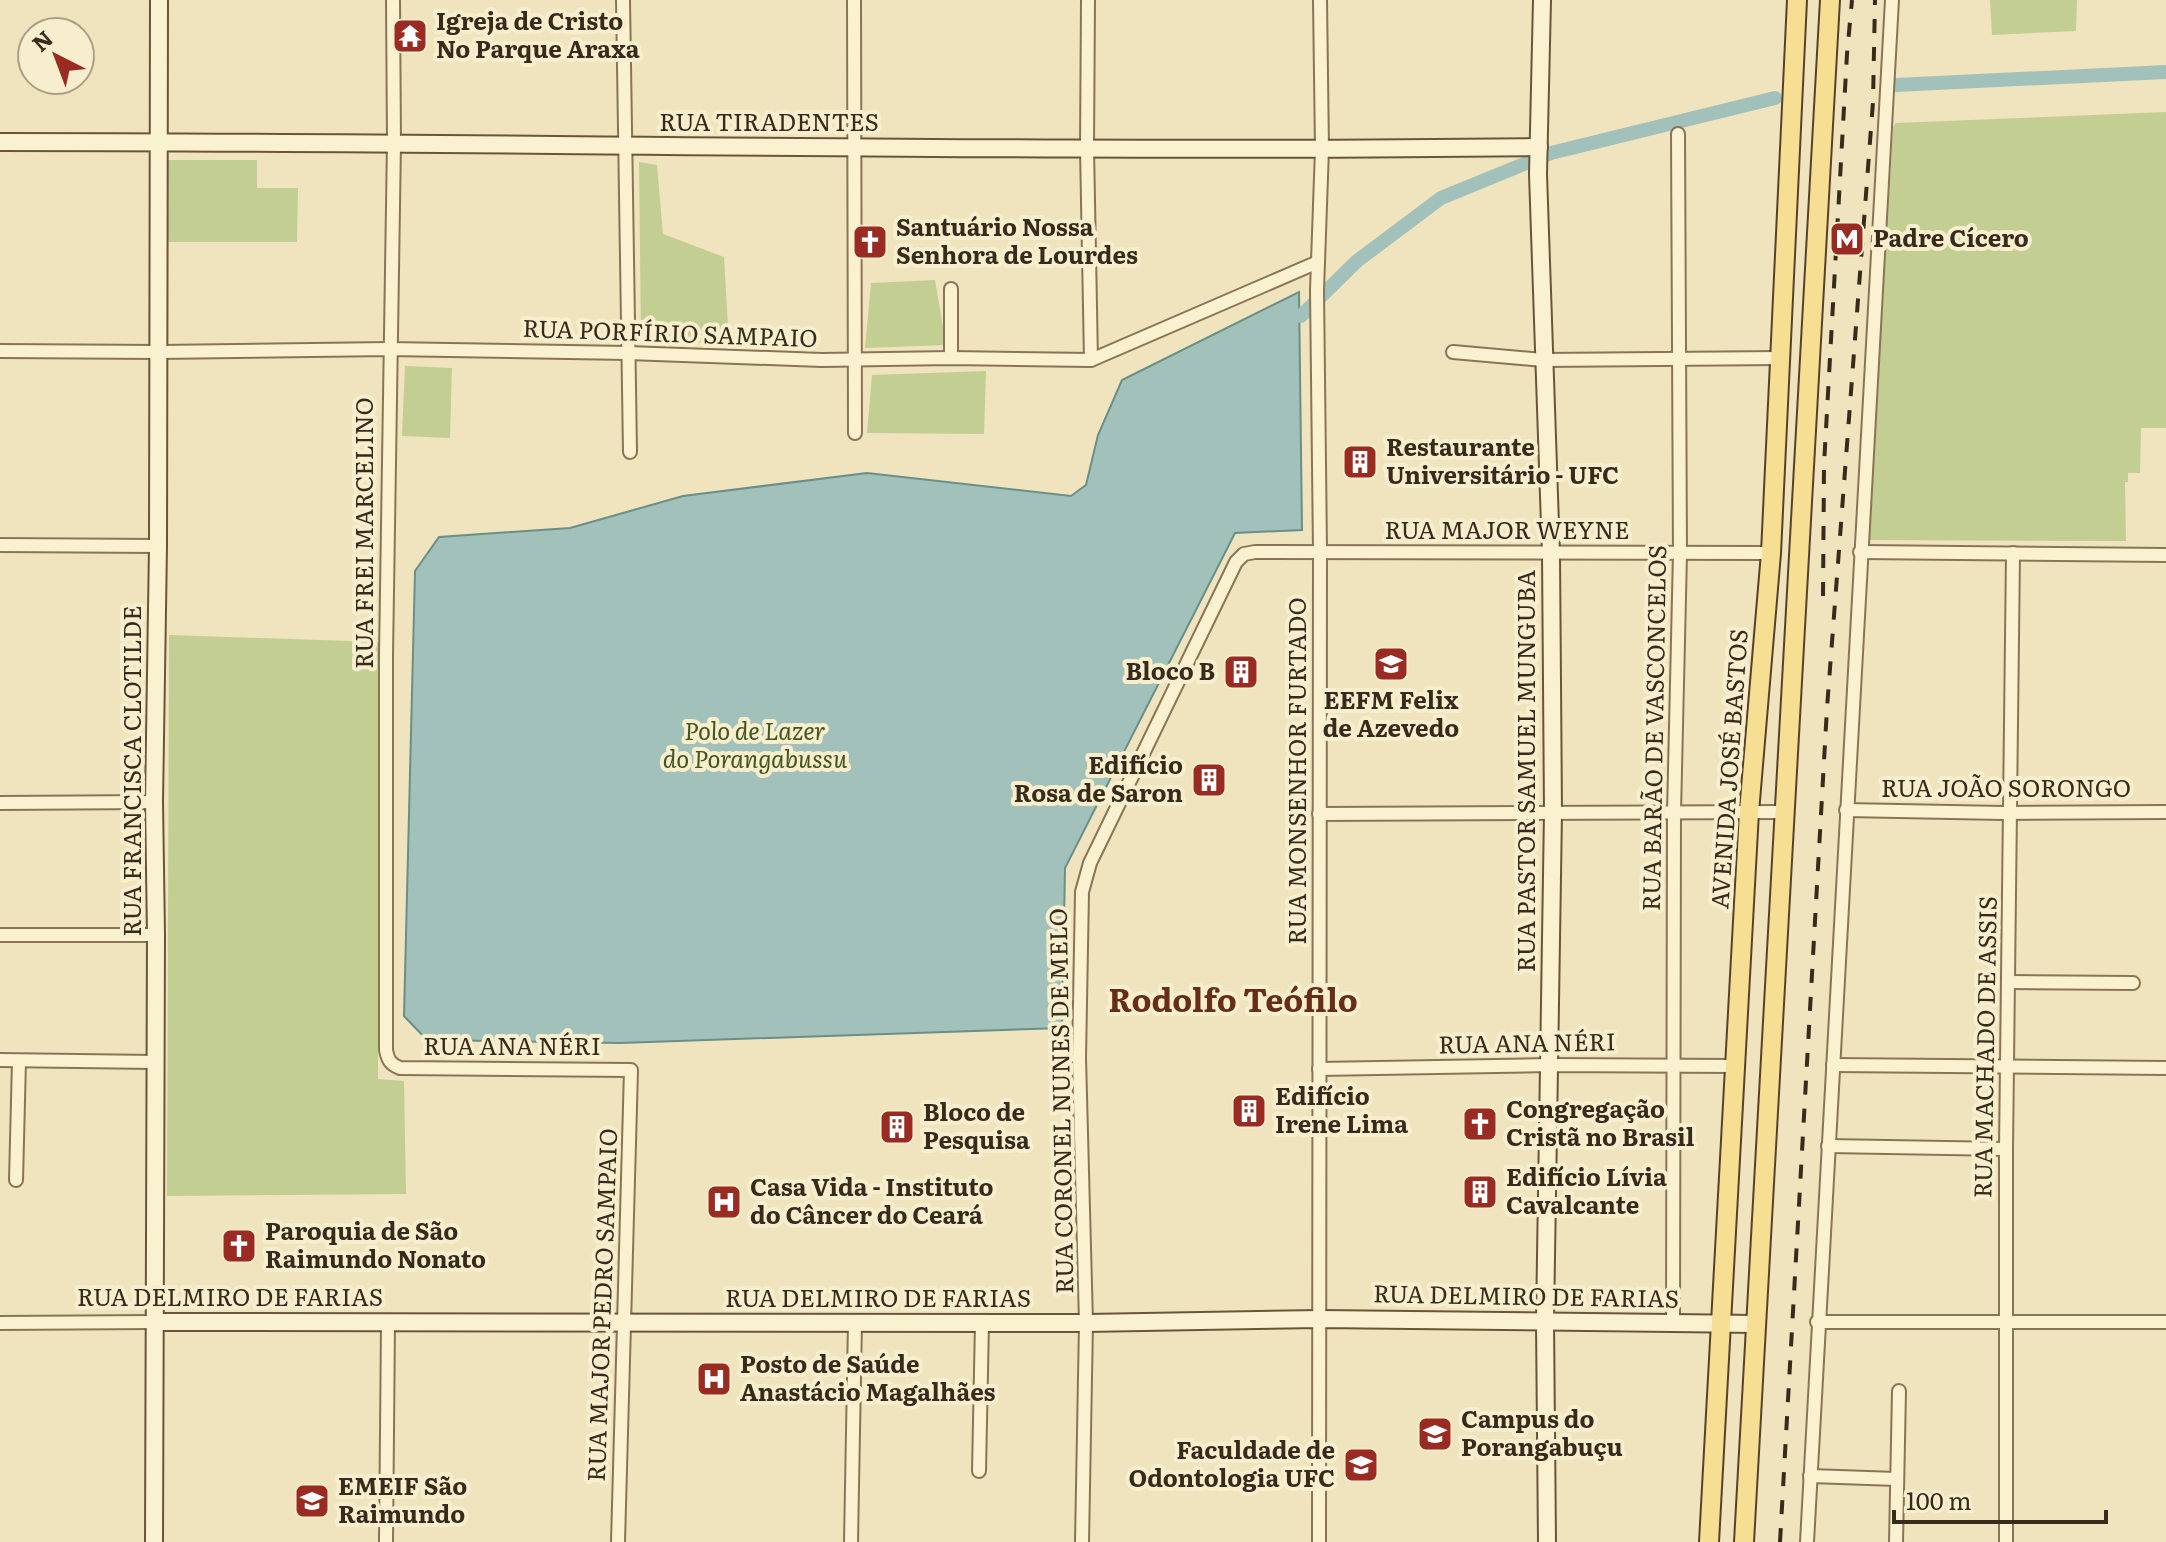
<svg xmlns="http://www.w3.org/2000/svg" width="2166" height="1542" viewBox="0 0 2166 1542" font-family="Literata,serif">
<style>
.green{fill:#c3ce92}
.water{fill:#a2c1ba;stroke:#698f88;stroke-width:2}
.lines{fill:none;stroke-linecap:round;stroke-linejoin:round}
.canal{stroke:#a2c1ba;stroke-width:14}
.street-casing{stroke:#897556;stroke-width:16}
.secondary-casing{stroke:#6a5539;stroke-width:20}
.primary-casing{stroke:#56422b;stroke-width:22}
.street{stroke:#faf1d1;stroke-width:12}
.secondary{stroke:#faf1d1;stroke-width:16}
.primary{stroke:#f6de93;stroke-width:18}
.rail{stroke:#372b1b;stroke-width:4;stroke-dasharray:14 14;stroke-linecap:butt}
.labels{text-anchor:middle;stroke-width:8;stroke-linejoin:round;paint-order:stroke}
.poi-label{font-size:24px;font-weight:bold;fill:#372b1b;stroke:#f7eece;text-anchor:start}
.street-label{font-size:24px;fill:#372b1b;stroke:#f7eece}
.park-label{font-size:24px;font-style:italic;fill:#445521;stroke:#f7eece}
.district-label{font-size:32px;font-weight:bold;fill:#662e19;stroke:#f7eece}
</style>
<rect width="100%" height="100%" fill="#f0e4be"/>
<g class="green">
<path d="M 1990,0 L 2077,0 L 2076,31 L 1992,35 Z"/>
<path d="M 2166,112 L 2166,428 L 2141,428 L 2140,473 L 2128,473 L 2128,482 L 2125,482 L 2126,541 L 1869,540 L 1893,127 L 1896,123 Z"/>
<path d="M 166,160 L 257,160 L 257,188 L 298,188 L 297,242 L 166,242 Z"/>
<path d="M 639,162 L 657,165 L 663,234 L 724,257 L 729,344 L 641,340 Z"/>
<path d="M 935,280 L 946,345 L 865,348 L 871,283 Z"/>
<path d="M 405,366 L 452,368 L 450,438 L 402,436 Z"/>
<path d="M 986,371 L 984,434 L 867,433 L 872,375 Z"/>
<path d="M 169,635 L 379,642 L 378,1079 L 404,1081 L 406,1194 L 167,1196 Z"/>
</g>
<path class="water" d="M 1299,292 L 1302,530 L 1235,533 L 1065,868 L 1062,1028 L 620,1043 L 427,1040 L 404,1016 L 415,571 L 439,537 L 570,528 L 683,496 L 867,473 L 1071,496 L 1086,485 L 1098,435 L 1122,380 Z"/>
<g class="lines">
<g class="canal">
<path d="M 1896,85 L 2166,72"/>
<path d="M 1301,316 L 1357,261 L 1441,198 L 1551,153 L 1775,98"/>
</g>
<defs>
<g id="street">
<path d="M 393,0 L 394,142 L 386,655 L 386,1050 C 388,1060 390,1064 400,1068 L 631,1070 L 618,1542"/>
<path d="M 623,0 L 630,452"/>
<path d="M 854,0 L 855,433"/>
<path d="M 1088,0 L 1087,148 L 1091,360"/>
<path d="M 0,351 L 159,352 L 389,349 L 628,353 L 822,360 L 951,358 L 1091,360 L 1318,262"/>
<path d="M 1453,352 L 1543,360 L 1780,358"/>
<path d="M 951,358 L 951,289"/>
<path d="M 0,545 L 158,546"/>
<path d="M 1860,552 L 2166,555"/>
<path d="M 0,803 L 154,802"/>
<path d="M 1846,810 L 2003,813 L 2166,812"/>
<path d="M 1319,814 L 1785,812"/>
<path d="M 0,935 L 156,935"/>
<path d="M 2009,982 L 2133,983"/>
<path d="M 0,1060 L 155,1062"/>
<path d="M 1833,1065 L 2166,1068"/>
<path d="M 1319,1069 L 1550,1065 L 1734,1066"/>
<path d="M 1828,1146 L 2006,1149"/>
<path d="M 16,1180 L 19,1061"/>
<path d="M 1673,1322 L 1674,813 L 1680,554 L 1678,134"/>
<path d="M 1817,1322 L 2166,1322"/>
<path d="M 0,1323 L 154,1322"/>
<path d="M 979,1471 L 982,1322"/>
<path d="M 1810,1476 L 1897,1479"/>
<path d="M 386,1542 L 388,1322"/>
<path d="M 851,1542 L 855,1322"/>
<path d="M 1082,1542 L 1086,1323 L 1079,1058 L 1082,892 L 1090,863 L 1236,562 L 1244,554 L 1255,552 L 1771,553"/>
<path d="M 1319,1542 L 1320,551 L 1317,290 L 1322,149 L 1320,0"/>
<path d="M 1807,1542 L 1892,0"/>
<path d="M 1896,1542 L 1899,1391"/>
<path d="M 2006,1542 L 2006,1149 L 2013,553"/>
</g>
<g id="secondary">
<path d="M 1542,0 L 1538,174 L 1551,554 L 1553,812 L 1545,1321 L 1547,1542"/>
<path d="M 0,142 C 513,142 1026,153 1539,147"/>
<path d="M 154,1322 L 1086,1323 L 1320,1319 L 1756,1324"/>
<path d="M 154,1542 L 156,935 L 154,802 L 158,546 L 159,0"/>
</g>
<g id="primary">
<path d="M 1709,1542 L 1749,812 L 1771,553 L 1797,0"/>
<path d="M 1744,1542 L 1830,0"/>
</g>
</defs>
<use href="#street" class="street-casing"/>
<use href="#secondary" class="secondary-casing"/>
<use href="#primary" class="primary-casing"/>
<use href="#street" class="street"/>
<use href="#secondary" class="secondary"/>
<use href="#primary" class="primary"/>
<g class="rail">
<path d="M 1823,596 L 1824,465 L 1847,54 L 1852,0"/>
<path d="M 1780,1542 L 1827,708 L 1873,102 L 1875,0"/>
</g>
</g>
<defs>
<symbol id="temple-square" viewBox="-11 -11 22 22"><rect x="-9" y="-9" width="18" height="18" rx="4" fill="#9a2b23" stroke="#f7eece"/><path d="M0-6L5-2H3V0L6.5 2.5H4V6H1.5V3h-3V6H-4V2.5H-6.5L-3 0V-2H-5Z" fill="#fff"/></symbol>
<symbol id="metro-square" viewBox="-11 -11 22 22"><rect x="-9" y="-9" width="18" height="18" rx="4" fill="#9a2b23" stroke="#f7eece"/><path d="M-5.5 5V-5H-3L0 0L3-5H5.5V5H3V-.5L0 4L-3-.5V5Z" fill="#fff"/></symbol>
<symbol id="church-square" viewBox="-11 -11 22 22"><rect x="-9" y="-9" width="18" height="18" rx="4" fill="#9a2b23" stroke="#f7eece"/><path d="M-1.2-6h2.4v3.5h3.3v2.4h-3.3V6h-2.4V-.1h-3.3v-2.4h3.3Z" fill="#fff"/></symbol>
<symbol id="building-square" viewBox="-11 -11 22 22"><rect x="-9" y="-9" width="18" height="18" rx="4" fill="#9a2b23" stroke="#f7eece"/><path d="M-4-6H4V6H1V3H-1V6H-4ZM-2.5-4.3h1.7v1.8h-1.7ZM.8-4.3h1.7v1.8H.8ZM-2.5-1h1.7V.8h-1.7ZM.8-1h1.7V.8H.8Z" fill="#fff"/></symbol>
<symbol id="school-square" viewBox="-11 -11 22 22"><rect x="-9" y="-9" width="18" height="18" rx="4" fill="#9a2b23" stroke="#f7eece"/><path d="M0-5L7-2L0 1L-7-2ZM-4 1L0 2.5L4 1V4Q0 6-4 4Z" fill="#fff"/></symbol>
<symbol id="hospital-square" viewBox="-11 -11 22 22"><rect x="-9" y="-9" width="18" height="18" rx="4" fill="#9a2b23" stroke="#f7eece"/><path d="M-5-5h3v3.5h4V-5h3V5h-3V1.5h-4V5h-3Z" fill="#fff"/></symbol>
<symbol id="university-square" viewBox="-11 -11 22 22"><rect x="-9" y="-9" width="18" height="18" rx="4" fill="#9a2b23" stroke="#f7eece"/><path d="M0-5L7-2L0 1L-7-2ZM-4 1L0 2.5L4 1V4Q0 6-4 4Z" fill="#fff"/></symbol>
</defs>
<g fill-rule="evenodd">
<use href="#temple-square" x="390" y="16" width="40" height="40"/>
<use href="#metro-square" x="1827" y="219" width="40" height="40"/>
<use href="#church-square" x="850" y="222" width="40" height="40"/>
<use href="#building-square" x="1340" y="442" width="40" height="40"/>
<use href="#school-square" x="1371" y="644" width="40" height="40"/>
<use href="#building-square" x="1221" y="652" width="40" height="40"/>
<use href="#building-square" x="1189" y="760" width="40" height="40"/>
<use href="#building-square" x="1229" y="1091" width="40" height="40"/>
<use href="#church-square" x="1460" y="1104" width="40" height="40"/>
<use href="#building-square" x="877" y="1107" width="40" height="40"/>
<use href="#building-square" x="1460" y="1172" width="40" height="40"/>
<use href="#hospital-square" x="704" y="1182" width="40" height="40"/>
<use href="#church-square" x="219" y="1226" width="40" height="40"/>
<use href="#hospital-square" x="694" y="1359" width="40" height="40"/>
<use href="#university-square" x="1415" y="1414" width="40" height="40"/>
<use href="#university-square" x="1341" y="1445" width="40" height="40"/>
<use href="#school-square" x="292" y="1481" width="40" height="40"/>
</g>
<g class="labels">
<g class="poi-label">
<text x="436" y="30">Igreja de Cristo<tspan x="436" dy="28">No Parque Araxa</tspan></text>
<text x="896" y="236">Santuário Nossa<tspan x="896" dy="28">Senhora de Lourdes</tspan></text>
<text x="1873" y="247">Padre Cícero</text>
<text x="1386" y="456">Restaurante<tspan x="1386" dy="28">Universitário - UFC</tspan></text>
<text x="1215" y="680" text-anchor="end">Bloco B</text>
<text x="1391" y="709" text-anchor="middle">EEFM Felix<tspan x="1391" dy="28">de Azevedo</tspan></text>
<text x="1183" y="774" text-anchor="end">Edifício<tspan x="1183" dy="28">Rosa de Saron</tspan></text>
<text x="1275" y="1105">Edifício<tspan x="1275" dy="28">Irene Lima</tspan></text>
<text x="1506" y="1118">Congregação<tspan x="1506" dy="28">Cristã no Brasil</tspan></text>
<text x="923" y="1121">Bloco de<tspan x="923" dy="28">Pesquisa</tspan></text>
<text x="1506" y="1186">Edifício Lívia<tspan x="1506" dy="28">Cavalcante</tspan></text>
<text x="750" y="1196">Casa Vida - Instituto<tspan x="750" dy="28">do Câncer do Ceará</tspan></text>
<text x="265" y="1240">Paroquia de São<tspan x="265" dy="28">Raimundo Nonato</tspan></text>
<text x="740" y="1373">Posto de Saúde<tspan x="740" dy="28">Anastácio Magalhães</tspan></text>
<text x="1461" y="1428">Campus do<tspan x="1461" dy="28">Porangabuçu</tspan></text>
<text x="1335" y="1459" text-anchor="end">Faculdade de<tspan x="1335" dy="28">Odontologia UFC</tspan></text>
<text x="338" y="1495">EMEIF São<tspan x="338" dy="28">Raimundo</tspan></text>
</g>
<g class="street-label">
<text x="769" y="131">RUA TIRADENTES</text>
<text transform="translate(670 334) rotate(2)" y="8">RUA PORFÍRIO SAMPAIO</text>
<text x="1507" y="539">RUA MAJOR WEYNE</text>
<text transform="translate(365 533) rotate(-90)" y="8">RUA FREI MARCELINO</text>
<text transform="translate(1655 728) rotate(-89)" y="8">RUA BARÃO DE VASCONCELOS</text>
<text transform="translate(1730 769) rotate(-86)" y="8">AVENIDA JOSÉ BASTOS</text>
<text transform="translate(133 771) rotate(-90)" y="8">RUA FRANCISCA CLOTILDE</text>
<text transform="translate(1298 771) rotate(-90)" y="8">RUA MONSENHOR FURTADO</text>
<text transform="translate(1527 771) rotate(-90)" y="8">RUA PASTOR SAMUEL MUNGUBA</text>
<text x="2006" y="797">RUA JOÃO SORONGO</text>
<text transform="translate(1527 1044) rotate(-1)" y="8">RUA ANA NÉRI</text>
<text x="512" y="1055">RUA ANA NÉRI</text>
<text transform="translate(1986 1047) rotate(-89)" y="8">RUA MACHADO DE ASSIS</text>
<text transform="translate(1062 1101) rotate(-91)" y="8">RUA CORONEL NUNES DE MELO</text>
<text transform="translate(1526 1297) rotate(1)" y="8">RUA DELMIRO DE FARIAS</text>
<text x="230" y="1306">RUA DELMIRO DE FARIAS</text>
<text x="878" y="1307">RUA DELMIRO DE FARIAS</text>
<text transform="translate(603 1305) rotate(-88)" y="8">RUA MAJOR PEDRO SAMPAIO</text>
</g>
<g class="park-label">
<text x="755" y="740">Polo de Lazer<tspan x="755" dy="28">do Porangabussu</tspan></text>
</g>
<g class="district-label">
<text x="1233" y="1012">Rodolfo Teófilo</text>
</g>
</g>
<g transform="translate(56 56) rotate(318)"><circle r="38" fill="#f7eece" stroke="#aaa086" stroke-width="2"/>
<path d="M0-6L14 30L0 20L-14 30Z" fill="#9a2b23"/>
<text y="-12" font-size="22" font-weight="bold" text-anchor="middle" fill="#372b1b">N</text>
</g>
<path d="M1894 1510v12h212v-12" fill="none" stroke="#372b1b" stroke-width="4"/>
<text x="1906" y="1510" font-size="24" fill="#372b1b" stroke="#f7eece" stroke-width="6" paint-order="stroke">100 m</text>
</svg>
